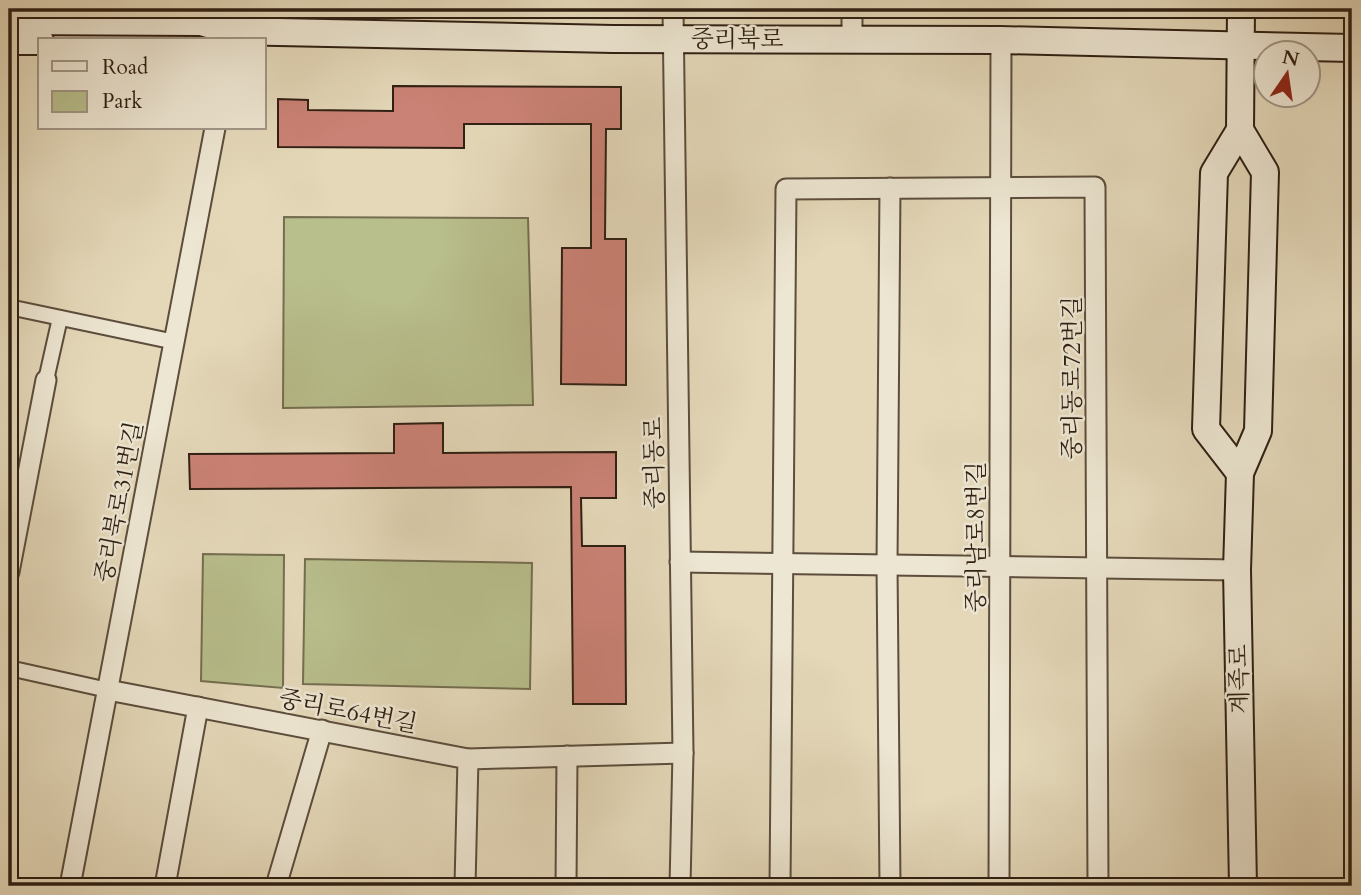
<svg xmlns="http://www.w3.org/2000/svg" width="1361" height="895" viewBox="0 0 1361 895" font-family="Cardo,'Noto Serif KR',serif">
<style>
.green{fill:#b8be8c;stroke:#746e50;stroke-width:2}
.building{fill:#cb8276;stroke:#2f1f13;stroke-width:2}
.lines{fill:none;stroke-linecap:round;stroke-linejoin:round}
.pedestrian-casing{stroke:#5c4d3c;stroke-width:18}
.minor-casing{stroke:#5c4d3c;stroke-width:23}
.secondary-casing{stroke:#2f1f13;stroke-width:30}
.pedestrian{stroke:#ede6d2;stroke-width:14}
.minor{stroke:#ede6d2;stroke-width:19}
.secondary{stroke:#ede6d2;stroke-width:26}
.labels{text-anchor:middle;stroke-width:5;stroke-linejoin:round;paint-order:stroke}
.street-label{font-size:24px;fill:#2f1f13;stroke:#ede6d2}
</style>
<rect width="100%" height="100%" fill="#e4d8b9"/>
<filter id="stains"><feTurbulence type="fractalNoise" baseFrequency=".00286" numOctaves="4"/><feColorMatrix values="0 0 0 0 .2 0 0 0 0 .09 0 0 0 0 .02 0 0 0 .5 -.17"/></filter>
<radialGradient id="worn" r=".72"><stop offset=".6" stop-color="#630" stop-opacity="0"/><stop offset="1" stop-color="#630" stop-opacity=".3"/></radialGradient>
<g class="green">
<path d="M 706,9 L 831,9 L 823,15 L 712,15 Z"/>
<path d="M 284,217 L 528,218 L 533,405 L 283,408 Z"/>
<path d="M 203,554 L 284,555 L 283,688 L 201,681 Z"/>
<path d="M 305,559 L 532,563 L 530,689 L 303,684 Z"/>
</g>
<g class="building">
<path d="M 393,86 L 621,87 L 621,129 L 606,129 L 605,239 L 626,239 L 626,385 L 561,384 L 562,248 L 591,248 L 591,124 L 464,124 L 464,148 L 278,147 L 278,99 L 308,100 L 308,110 L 393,111 Z"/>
<path d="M 443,423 L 443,453 L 616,452 L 616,498 L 581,498 L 582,546 L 625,546 L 626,704 L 573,704 L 571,487 L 190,489 L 189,454 L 394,453 L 394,424 Z"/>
</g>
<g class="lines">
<defs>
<g id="pedestrian">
<path d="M 9,307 L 175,342"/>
<path d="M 46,380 L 60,318"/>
<path d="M 9,668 L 108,690"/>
</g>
<g id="minor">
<path d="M 673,9 L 683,753 L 680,886"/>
<path d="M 852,9 L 852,39"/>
<path d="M 890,188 L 887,565 L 890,886"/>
<path d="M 680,562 L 1237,570"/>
<path d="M 9,572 L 46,380"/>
<path d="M 108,690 L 468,759 L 683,753"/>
<path d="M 70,886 L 215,128"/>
<path d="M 165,886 L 198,707"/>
<path d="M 276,886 L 322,730"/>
<path d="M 465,886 L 468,759"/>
<path d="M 566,886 L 567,756"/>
<path d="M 780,886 L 786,189 L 1095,187 L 1098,886"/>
<path d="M 999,886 L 1001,40"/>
</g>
<g id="secondary">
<path d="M 9,21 L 201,22 L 233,31 L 613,39 L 1001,40 L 1352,48"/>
<path d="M 9,41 L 40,41"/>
<path d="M 1240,130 L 1265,172 L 1258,431 L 1240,473 L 1237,570 L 1243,886"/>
<path d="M 1240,473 L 1206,429 L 1214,173 L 1240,130 L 1241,9"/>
</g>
</defs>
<use href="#pedestrian" class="pedestrian-casing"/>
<use href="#minor" class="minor-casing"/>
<use href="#secondary" class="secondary-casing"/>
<use href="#pedestrian" class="pedestrian"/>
<use href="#minor" class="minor"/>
<use href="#secondary" class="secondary"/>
</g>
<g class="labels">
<g class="street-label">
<text x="737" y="47">중리북로</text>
<text transform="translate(1072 378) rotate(-90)" y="8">중리동로72번길</text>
<text transform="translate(654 463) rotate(-91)" y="8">중리동로</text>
<text transform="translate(119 502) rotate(-79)" y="8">중리북로31번길</text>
<text transform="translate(976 537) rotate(-90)" y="8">중리남로8번길</text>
<text transform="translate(1239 679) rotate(-91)" y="8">계족로</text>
<text transform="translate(348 711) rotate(11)" y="8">중리로64번길</text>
</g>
</g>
<rect width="1361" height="895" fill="none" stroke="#e4d8b9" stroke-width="35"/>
<rect x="10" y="10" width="1340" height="874" fill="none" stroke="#2f1f13" stroke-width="3.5"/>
<rect x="18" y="18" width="1326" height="860" fill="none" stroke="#2f1f13" stroke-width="2"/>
<rect x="38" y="38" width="228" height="91" fill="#ede6d2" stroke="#a19686" stroke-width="2"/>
<rect x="52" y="61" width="35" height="10" fill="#ede6d2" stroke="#a19686" stroke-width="2"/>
<text x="102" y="74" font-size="21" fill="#2f1f13">Road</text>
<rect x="52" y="91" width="35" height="21" fill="#b8be8c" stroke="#a19686" stroke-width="2"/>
<text x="102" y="108" font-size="21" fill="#2f1f13">Park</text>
<g transform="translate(1287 74) rotate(13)"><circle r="33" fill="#ede6d2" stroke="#a19686" stroke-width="2"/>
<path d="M0-5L12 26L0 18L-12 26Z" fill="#8f2418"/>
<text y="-10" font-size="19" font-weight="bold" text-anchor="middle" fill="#2f1f13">N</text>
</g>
<rect width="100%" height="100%" filter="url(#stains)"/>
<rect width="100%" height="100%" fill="url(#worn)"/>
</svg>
